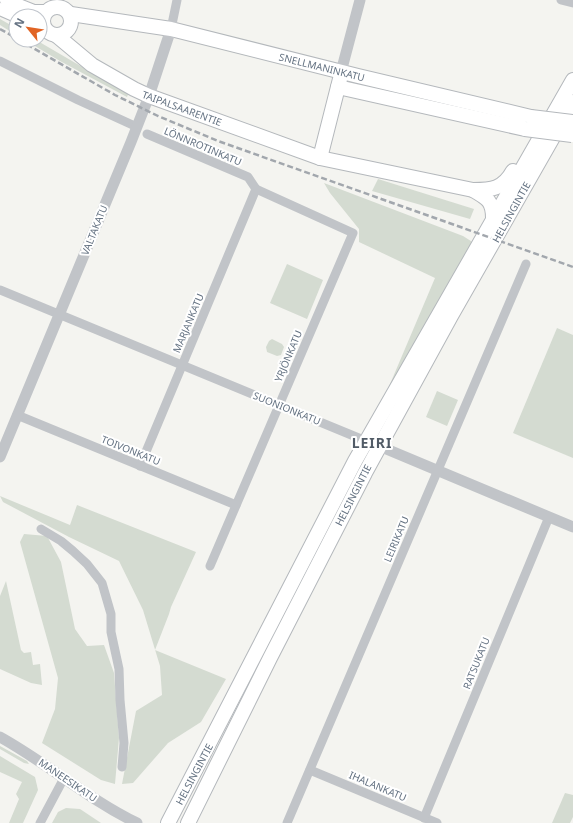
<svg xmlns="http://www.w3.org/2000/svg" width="573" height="823" viewBox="0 0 573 823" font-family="'Noto Sans',sans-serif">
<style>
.green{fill:#d4dbd1}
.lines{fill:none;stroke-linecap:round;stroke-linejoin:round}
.secondary-casing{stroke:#b4b8bc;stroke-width:14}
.primary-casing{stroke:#b4b8bc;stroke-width:16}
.minor{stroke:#c1c4c8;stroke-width:9}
.tertiary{stroke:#c1c4c8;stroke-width:11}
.secondary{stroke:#fff;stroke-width:12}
.primary{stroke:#fff;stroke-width:14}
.rail{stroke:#a2a7ad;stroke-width:2.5;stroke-dasharray:6 3;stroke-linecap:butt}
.primary-bridge-casing{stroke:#b4b8bc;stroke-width:16;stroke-linecap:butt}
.primary-bridge{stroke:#fff;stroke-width:14}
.labels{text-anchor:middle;stroke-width:4;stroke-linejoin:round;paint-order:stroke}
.street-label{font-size:10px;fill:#637181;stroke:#fff}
.district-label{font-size:14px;font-weight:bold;letter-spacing:1px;fill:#515b66;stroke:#fff}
</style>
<rect width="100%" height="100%" fill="#f4f4f0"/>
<g class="green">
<path d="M 0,19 L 16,28 L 16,35 L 0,25 Z"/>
<path d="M 25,40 L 36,40 L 84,68 L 129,92 L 127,97 L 60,61 Z"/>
<path d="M 378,179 L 474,209 L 470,219 L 372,191 Z"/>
<path d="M 324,183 L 463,236 L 474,243 L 382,403 L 435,278 L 359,242 L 359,229 L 330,193 Z"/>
<path d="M 287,264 L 323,280 L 307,319 L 270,303 Z"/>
<path d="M 557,328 L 573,335 L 573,458 L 513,433 Z"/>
<path d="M 272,339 L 282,344 L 284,347 L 281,355 L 277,356 L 267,352 L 266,347 L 269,341 Z"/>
<path d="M 437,391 L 458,400 L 447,426 L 426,417 Z"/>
<path d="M 0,496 L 70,525 L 77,505 L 196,552 L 171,607 L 169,614 L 155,650 L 226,679 L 201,722 L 168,743 L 133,783 L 122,784 L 136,711 L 162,695 L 160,666 L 143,610 L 119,561 L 69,537 L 3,502 Z"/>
<path d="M 24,534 L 47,536 L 61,562 L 75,629 L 87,646 L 104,645 L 114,673 L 119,738 L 115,784 L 101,780 L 42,743 L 55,709 L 58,678 L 20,542 Z"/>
<path d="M 6,581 L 21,650 L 24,653 L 31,652 L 33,665 L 40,664 L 42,685 L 31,683 L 0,669 L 0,596 Z"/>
<path d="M 0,746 L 27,761 L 29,764 L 24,763 L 0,749 Z"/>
<path d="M 0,756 L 35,777 L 38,790 L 23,823 L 9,823 L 19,799 L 16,794 L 22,782 L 0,772 Z"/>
<path d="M 565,793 L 573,795 L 573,817 L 570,823 L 552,823 Z"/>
<path d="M 66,808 L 80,809 L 101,823 L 52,823 L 58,812 Z"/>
</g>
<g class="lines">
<defs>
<g id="secondary">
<path d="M 6,0 L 34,11 L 47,11"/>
<path d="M 0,9 L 16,16"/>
<path d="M 40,27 L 46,30"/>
</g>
<g id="primary">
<circle cx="57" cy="21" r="14"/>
<path d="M 71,14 L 171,29 L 358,76 L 531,117"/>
<path d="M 56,35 L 92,65 L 134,89 L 149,96 L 320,158 L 473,190 C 492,190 503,189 513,171"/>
<path d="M 338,87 L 525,129"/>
<path d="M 320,158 L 340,79"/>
<path d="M 473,190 C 487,198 493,201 493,218"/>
<path d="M 168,823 L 355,461 L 573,80"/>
<path d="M 188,823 L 270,658 L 365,473 L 451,316 L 573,102"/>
</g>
</defs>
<use href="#secondary" class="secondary-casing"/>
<use href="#primary" class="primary-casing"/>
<g class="minor">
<path d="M 561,0 L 573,3"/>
<path d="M 171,29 L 177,0"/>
<path d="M 0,61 L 78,100 L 137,127"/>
<path d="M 147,134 L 248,177 L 256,189 L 353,233 L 210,566"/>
<path d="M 0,290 L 366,441"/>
<path d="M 17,415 L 236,505"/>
<path d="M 140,466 L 256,189"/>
<path d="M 41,529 L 61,541 L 73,551 L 87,564 L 102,583 L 111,614 L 111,632 L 119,669 L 120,700 L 124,743 L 122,767"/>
<path d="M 310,770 L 437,823"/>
<path d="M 424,818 L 549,517"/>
<path d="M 40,823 L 64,778"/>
<path d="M 287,823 L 526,264"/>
</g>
<g class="tertiary">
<path d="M 341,72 L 360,0"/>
<path d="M 372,443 L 573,527"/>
<path d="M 0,457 L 131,142 L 149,96 L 171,29"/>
<path d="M 0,737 C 47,763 88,799 137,823"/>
</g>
<use href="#secondary" class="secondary"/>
<use href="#primary" class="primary"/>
<g class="rail">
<path d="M 0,29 L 16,38"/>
<path d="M 19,40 L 115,95 L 158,116 L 218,141 L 573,267"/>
</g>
<defs>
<g id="primary-bridge">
<path d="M 531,117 L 573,122"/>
<path d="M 525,129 L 572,135"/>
</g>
</defs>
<use href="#primary-bridge" class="primary-bridge-casing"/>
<use href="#primary-bridge" class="primary-bridge"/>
</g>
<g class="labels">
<g class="street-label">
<text transform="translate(322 67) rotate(14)" y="4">SNELLMANINKATU</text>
<text transform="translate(182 108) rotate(20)" y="4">TAIPALSAARENTIE</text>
<text transform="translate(203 146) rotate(23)" y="4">LÖNNROTINKATU</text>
<text transform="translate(511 212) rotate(-61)" y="4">HELSINGINTIE</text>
<text transform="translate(94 230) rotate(-68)" y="4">VALTAKATU</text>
<text transform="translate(188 323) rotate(-67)" y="4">MARJANKATU</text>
<text transform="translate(288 356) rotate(-67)" y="4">YRJÖNKATU</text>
<text transform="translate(287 408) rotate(22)" y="4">SUONIONKATU</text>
<text transform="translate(131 450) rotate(22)" y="4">TOIVONKATU</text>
<text transform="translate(353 495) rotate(-63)" y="4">HELSINGINTIE</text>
<text transform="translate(396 539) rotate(-67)" y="4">LEIRIKATU</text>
<text transform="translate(476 663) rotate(-68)" y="4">RATSUKATU</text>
<text transform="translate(194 774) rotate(-62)" y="4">HELSINGINTIE</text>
<text transform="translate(68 780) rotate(34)" y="4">MANEESIKATU</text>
<text transform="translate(378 786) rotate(23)" y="4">IHALANKATU</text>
</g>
<g class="district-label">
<text x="372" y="448">LEIRI</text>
</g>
</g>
<g transform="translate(28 28) rotate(300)"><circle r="19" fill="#ffffff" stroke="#c1c6cd"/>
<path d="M0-3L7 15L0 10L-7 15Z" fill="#e16424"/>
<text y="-6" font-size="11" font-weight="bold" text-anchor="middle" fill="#637181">N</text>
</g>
</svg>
